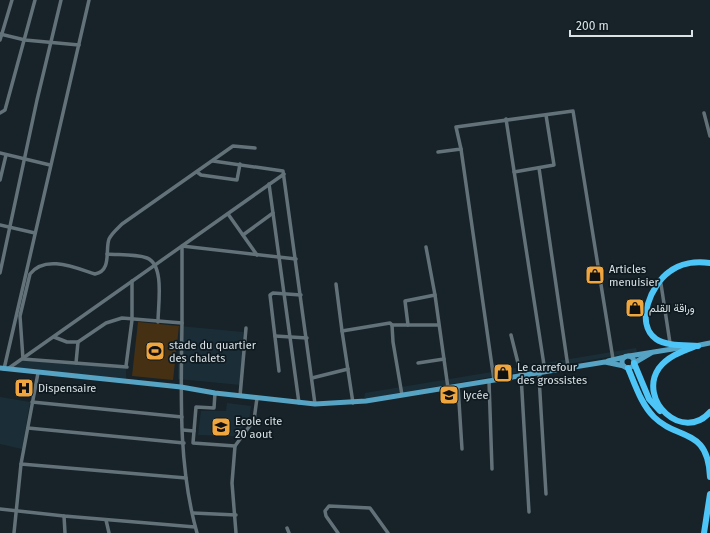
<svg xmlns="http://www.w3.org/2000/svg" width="710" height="533" viewBox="0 0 710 533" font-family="'Fira Sans',Vazirmatn,sans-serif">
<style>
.built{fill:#1b2e37}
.green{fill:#463013}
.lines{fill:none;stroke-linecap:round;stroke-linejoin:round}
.street{stroke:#637178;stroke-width:3.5}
.primary{stroke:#56a3c4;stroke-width:5}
.highway{stroke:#4ec5f7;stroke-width:6}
.labels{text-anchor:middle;stroke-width:3.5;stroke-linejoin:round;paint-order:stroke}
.poi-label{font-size:11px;fill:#dae2e6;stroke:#0e1a1f;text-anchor:start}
</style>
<rect width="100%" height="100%" fill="#172329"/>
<g class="built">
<path d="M 179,326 L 243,332 L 241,385 L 178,379 Z"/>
<path d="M 636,348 L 637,352 L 364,399 L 365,393 Z"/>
<path d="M 23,359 L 126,366 L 126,380 L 11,367 Z"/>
<path d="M 0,397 L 30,402 L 22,449 L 0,444 Z"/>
<path d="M 227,403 L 251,406 L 249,420 L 234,436 L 198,435 L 201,411 L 226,411 Z"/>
</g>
<path class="green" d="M 138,322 L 179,326 L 173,380 L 132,376 Z"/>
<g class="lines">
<g class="street">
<path d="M 0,34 L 25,40 L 79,45"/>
<path d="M 0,40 L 12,0"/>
<path d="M 0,113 L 5,110 L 35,0"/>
<path d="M 704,113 L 710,136"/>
<path d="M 506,119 L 544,365 L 539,377 L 546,494"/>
<path d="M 461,149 L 494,380"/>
<path d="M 438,152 L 461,149 L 456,127 L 573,111 L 613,359"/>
<path d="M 0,153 L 50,165"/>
<path d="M 213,161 L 283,171 L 315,404"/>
<path d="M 539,168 L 568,367"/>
<path d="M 197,172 L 201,175 L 237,180 L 240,164"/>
<path d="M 514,172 L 554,165 L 546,115"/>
<path d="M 0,180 L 6,155"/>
<path d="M 269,184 L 299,403"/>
<path d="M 228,214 L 257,255"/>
<path d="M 0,225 L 35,233"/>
<path d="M 243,235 L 273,213"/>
<path d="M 426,247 L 435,295 L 448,388"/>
<path d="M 107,254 C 120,255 136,254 147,258 C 165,265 158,305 158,322"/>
<path d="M 0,273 L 37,100 L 61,0"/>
<path d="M 336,284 L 342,331 L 390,323 L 392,325 L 438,325"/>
<path d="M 661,284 L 670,343"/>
<path d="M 182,323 C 181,393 178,466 197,533"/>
<path d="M 392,325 L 393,342 L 402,395"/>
<path d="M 408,325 L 405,301 L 435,295"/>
<path d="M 342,331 L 353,403"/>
<path d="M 511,335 L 521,375 L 529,512"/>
<path d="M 275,336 L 307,338"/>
<path d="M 54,337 L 67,342 L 78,342 L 106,323 L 122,318 L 182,323 L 182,246 L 296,259"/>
<path d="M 76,363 L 78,342"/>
<path d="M 418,363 L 444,359"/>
<path d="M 126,366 L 132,320 L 132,281"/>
<path d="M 127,367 L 23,359 L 20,316 L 30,274 C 45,254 76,268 95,274 C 112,271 105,250 109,239 C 112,233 117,229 122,224 L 233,146 L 255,148"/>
<path d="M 9,368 L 284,174"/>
<path d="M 4,369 L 89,0"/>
<path d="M 279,371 L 270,295 L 273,293 L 301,295"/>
<path d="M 312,378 L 348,369"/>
<path d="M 489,381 L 492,469"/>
<path d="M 458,386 L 462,449"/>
<path d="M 215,393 L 214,408 L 196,407 L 193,443 L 235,446"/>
<path d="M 240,396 L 246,328"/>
<path d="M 32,402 L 182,417"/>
<path d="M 28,428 L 184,443"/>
<path d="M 183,430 L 194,431"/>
<path d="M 21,464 L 38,373"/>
<path d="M 0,509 L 64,516 L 195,527"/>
<path d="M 193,513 L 236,515"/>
<path d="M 64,516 L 65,533"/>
<path d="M 106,520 L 109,533"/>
<path d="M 287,528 L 289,533"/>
<path d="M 14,533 L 21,464 L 186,478"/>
<path d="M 236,533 L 232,483 L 235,446 L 254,420 L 257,398"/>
<path d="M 338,533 L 326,516 L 325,511 L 329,506 L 370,508 L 388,533"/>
</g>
<g class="primary">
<path d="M 695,346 L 710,343"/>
<path d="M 629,356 L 685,347"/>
<circle cx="628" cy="362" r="6"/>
<path d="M 608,361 L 625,357"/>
<path d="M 634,363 L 651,353"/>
<path d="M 0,368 L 181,387 L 215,393 L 315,404 L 366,401 L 605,362 L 624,366"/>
</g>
<g class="highway">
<path d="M 696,346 C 683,351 668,356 659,368 C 637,400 683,443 710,412"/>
<path d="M 698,346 C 685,345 666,346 656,339 C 634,323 652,284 669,272 C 680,263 696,261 710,263"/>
<path d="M 634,363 L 649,399 L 660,411"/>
<path d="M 628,368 C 635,384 641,404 654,417 C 678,441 708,427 710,477"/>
<path d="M 704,533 L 710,494"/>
</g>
</g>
<defs>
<symbol id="shop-square" viewBox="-11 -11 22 22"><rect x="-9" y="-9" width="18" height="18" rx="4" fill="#f0a63f" stroke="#0e1a1f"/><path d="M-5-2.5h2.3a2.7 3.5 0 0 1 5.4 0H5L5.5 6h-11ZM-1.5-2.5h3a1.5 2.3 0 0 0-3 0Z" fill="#111"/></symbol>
<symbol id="stadium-square" viewBox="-11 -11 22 22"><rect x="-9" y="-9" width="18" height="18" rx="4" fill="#f0a63f" stroke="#0e1a1f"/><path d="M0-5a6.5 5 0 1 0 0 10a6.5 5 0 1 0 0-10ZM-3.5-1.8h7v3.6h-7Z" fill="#111"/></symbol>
<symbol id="hospital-square" viewBox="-11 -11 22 22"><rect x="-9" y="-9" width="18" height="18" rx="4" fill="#f0a63f" stroke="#0e1a1f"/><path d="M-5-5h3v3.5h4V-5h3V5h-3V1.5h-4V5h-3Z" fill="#111"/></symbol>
<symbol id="school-square" viewBox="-11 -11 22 22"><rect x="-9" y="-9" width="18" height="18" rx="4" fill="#f0a63f" stroke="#0e1a1f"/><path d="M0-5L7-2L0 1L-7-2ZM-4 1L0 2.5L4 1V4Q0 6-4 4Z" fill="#111"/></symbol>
</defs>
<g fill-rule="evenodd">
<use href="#shop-square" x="584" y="264" width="22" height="22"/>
<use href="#shop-square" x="624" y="297" width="22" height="22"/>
<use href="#stadium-square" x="144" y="340" width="22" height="22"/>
<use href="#shop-square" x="492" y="362" width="22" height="22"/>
<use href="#hospital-square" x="13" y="377" width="22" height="22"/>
<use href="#school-square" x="438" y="384" width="22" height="22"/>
<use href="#school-square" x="210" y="416" width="22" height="22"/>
</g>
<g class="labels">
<g class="poi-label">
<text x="609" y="273">Articles<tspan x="609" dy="13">menuisier</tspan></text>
<text x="649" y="312">وراقة القلم</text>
<text x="169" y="349">stade du quartier<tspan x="169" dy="13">des chalets</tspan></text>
<text x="517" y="371">Le carrefour<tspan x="517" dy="13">des grossistes</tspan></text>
<text x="38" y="392">Dispensaire</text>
<text x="463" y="399">lycée</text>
<text x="235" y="425">Ecole cite<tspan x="235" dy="13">20 aout</tspan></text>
</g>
</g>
<path d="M570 30v6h122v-6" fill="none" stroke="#dae2e6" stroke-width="2"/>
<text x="576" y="30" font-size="12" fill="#dae2e6" stroke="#0e1a1f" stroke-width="3" paint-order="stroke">200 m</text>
</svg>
